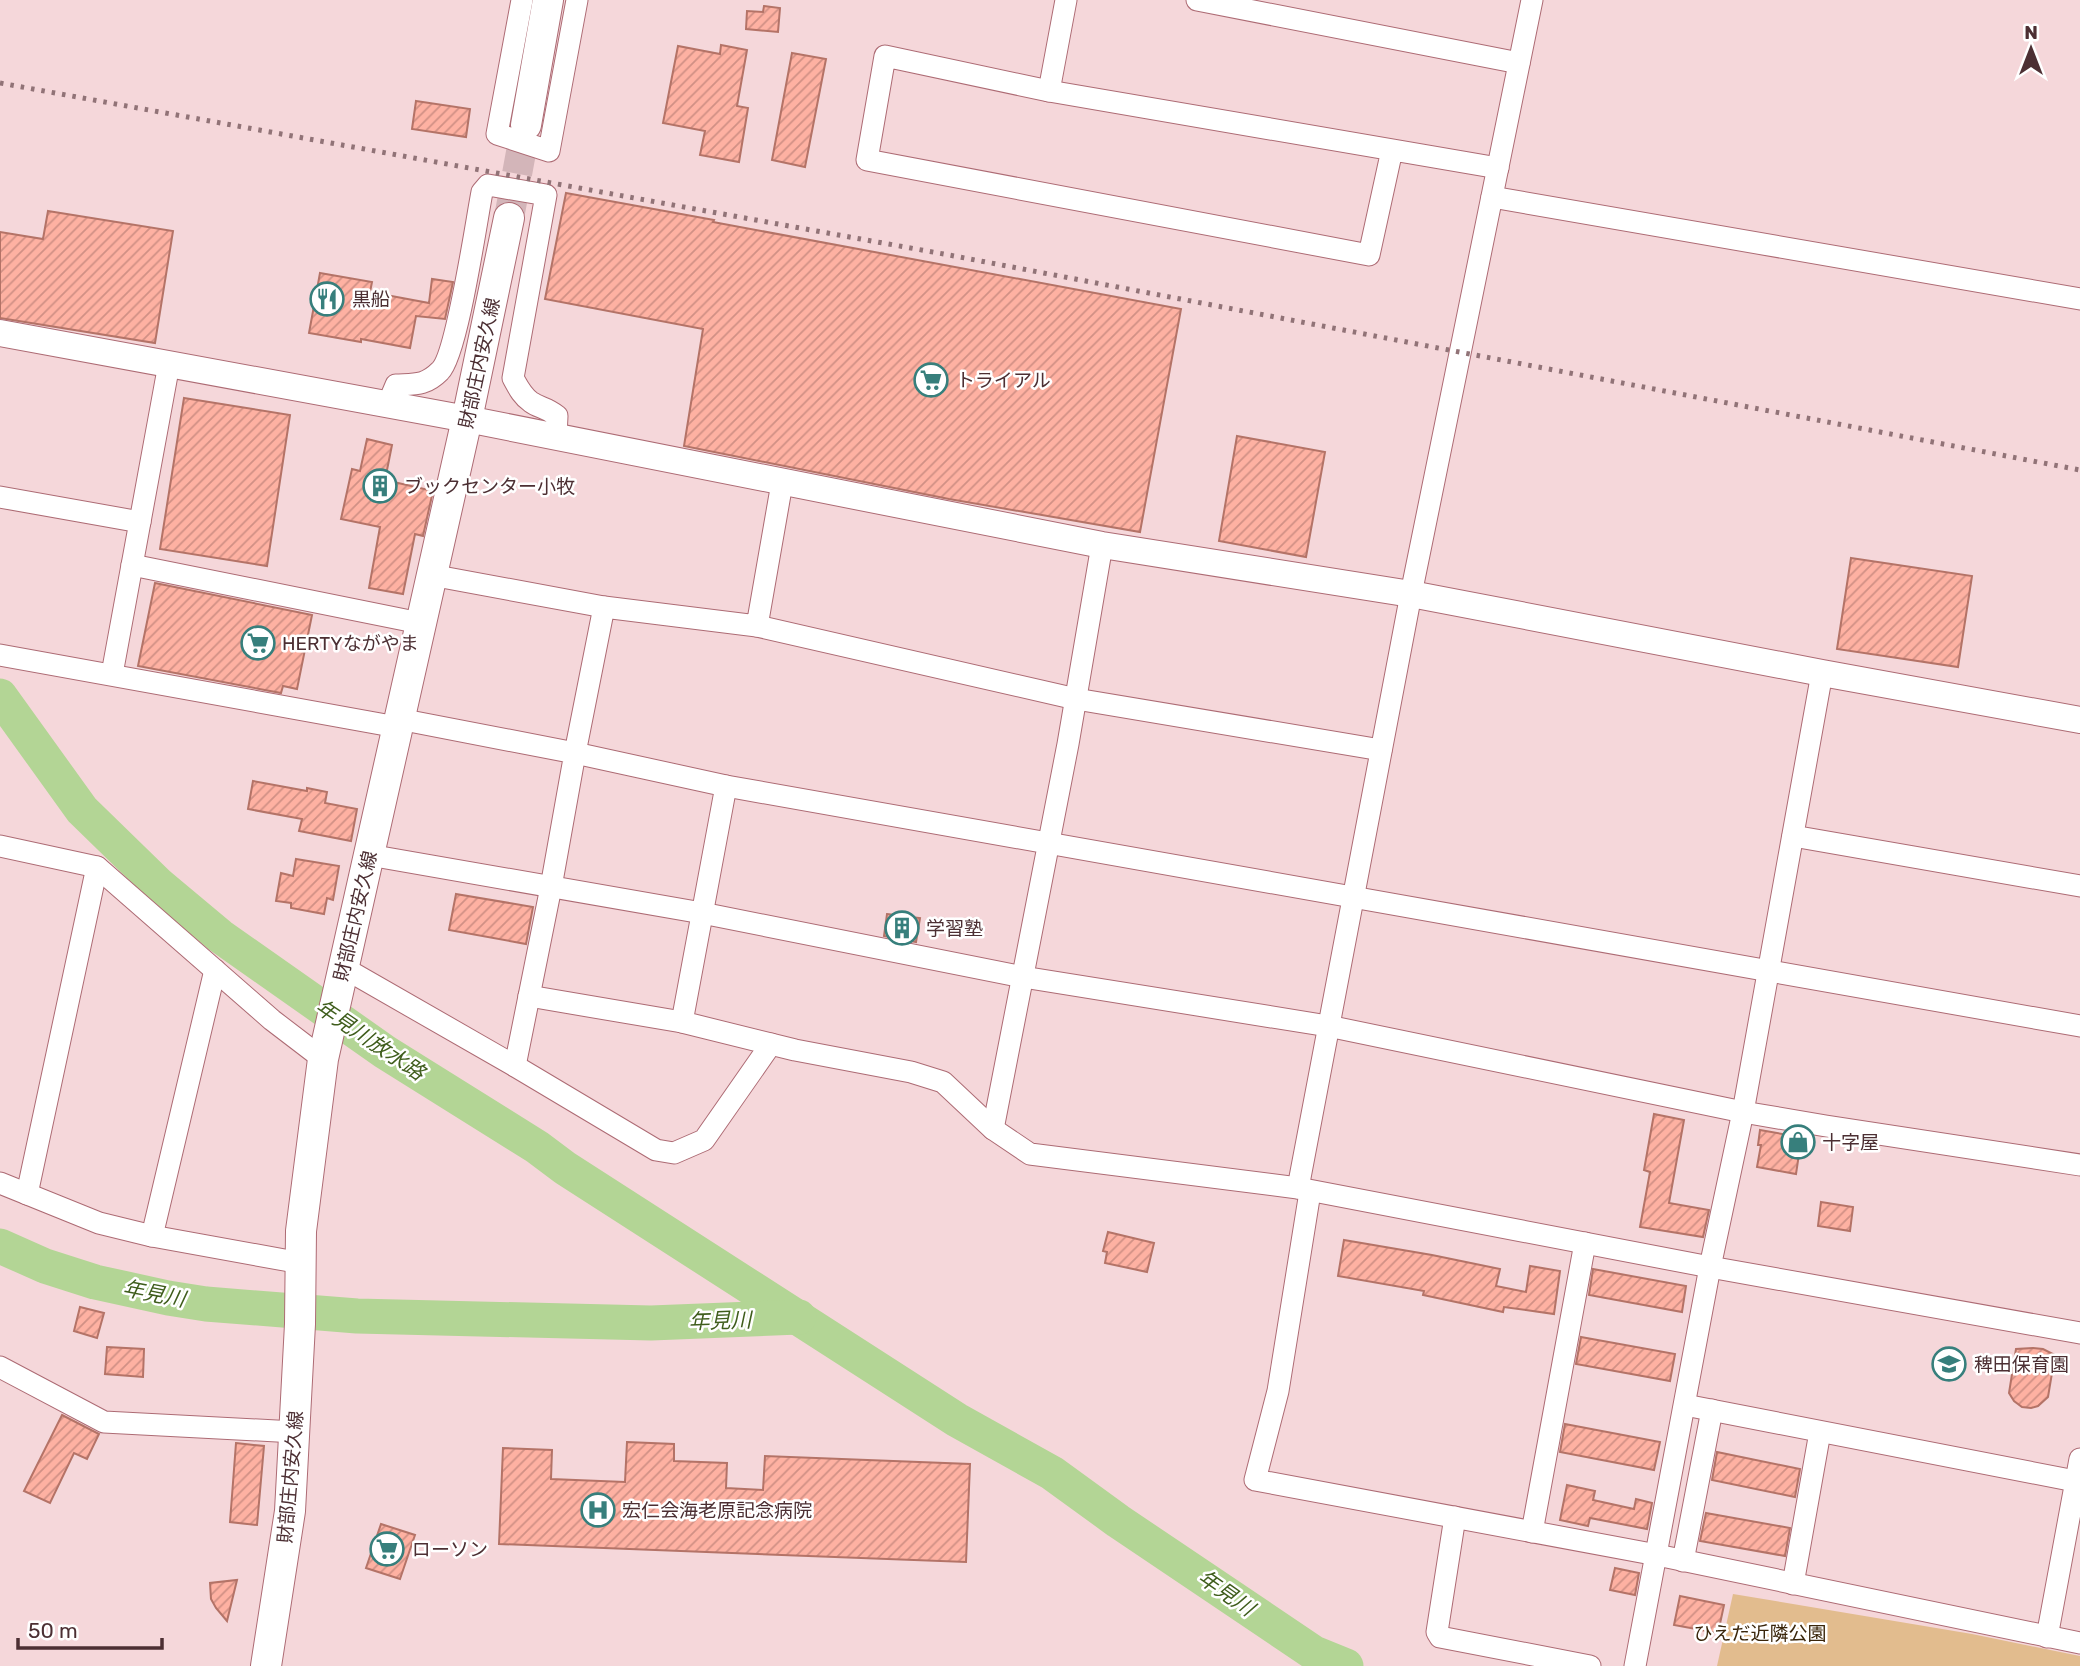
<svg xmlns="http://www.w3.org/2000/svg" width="2080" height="1666" viewBox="0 0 2080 1666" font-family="Rubik,'Noto Sans JP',sans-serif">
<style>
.park{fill:#e2bc8e}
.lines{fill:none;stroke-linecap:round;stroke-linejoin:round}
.river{stroke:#b3d595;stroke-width:35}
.building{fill:url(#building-hatch);stroke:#b47367;stroke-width:2}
.secondary-tunnel{stroke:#d3b5b9;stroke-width:30;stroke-dasharray:30 15;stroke-linecap:butt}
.minor-casing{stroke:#ad6b74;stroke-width:23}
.tertiary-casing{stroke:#ad6b74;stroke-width:28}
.secondary-casing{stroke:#ad6b74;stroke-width:32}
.minor{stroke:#fff;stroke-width:21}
.tertiary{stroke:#fff;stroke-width:26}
.secondary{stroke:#fff;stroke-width:30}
.rail{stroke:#917377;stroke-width:5;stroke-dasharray:3.5 7;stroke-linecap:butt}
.labels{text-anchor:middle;stroke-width:5;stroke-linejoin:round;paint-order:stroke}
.poi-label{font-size:19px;fill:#4c2f33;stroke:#fff;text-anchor:start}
.street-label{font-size:19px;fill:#4c2f33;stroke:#fff}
.park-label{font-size:19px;fill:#3a260b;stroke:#fff}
.water-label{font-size:21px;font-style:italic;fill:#3f5d1c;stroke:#fff}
</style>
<defs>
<pattern id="building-hatch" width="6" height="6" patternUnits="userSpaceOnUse" patternTransform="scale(1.75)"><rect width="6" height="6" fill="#feb1a2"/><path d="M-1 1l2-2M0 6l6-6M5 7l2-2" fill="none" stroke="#d09085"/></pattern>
</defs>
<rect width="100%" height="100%" fill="#f5d7da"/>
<path class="park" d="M 1733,1594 L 1972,1634 L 2080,1656 L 2080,1666 L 1717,1666 Z"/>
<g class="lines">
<g class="river">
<path d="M 0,696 L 82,810 L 159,885 L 220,936 L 385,1052 L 537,1147 L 565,1168 L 957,1420 L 1052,1473 L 1118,1521 L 1314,1653 L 1346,1666"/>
<path d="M 0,1246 L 45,1266 L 95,1282 L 168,1298 L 206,1304 L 357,1316 L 651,1323 L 799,1317"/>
</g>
</g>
<g class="building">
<path d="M 764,6 L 780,8 L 778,32 L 746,29 L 747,11 L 763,12 Z"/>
<path d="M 721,45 L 747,50 L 737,106 L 748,108 L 739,162 L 700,155 L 705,131 L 663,123 L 678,46 L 720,54 Z"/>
<path d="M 792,53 L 826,59 L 805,167 L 772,160 Z"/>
<path d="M 416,101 L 470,109 L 466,137 L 412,129 Z"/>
<path d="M 566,193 L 714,220 L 713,222 L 1181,309 L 1140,532 L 949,499 L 684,446 L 703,329 L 545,299 Z"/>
<path d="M 48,211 L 173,231 L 155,343 L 0,318 L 0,232 L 43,239 Z"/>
<path d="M 320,273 L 372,282 L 370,292 L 429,303 L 432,279 L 453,282 L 445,319 L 416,316 L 410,348 L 361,339 L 361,342 L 309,333 Z"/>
<path d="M 184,398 L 290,415 L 267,566 L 160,549 Z"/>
<path d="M 1237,436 L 1325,452 L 1306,557 L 1219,541 Z"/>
<path d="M 367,439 L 392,445 L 385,480 L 433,491 L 423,536 L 415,534 L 403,594 L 369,588 L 380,527 L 341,519 L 352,469 L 360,471 Z"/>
<path d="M 1851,558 L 1972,576 L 1958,667 L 1837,649 Z"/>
<path d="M 155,583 L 312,615 L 297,689 L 283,686 L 281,693 L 138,666 Z"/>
<path d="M 253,781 L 307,791 L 307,788 L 327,792 L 325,803 L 357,809 L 351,841 L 299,831 L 302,819 L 248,809 Z"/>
<path d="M 296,859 L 339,866 L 333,900 L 327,898 L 324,914 L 291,908 L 291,903 L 276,901 L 281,873 L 293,876 Z"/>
<path d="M 456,894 L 533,907 L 526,944 L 449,930 Z"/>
<path d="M 887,914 L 920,918 L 916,942 L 884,936 Z"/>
<path d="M 1654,1114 L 1684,1120 L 1669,1203 L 1709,1210 L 1703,1237 L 1640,1227 L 1650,1172 L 1644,1170 Z"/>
<path d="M 1760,1130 L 1788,1135 L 1786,1152 L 1799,1154 L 1796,1174 L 1757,1167 L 1761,1145 L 1758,1145 Z"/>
<path d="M 1821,1202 L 1853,1207 L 1850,1231 L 1818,1226 Z"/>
<path d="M 1108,1232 L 1154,1243 L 1147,1272 L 1105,1263 L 1107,1252 L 1103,1251 Z"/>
<path d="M 1344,1240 L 1432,1255 L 1500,1269 L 1496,1286 L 1526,1292 L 1530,1266 L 1560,1271 L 1554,1314 L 1504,1307 L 1503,1312 L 1423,1295 L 1424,1291 L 1338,1276 Z"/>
<path d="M 1593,1269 L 1686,1286 L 1682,1312 L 1589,1295 Z"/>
<path d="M 80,1307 L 104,1313 L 97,1338 L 74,1331 Z"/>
<path d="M 1581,1337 L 1675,1354 L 1670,1381 L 1576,1364 Z"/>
<path d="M 107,1347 L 144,1349 L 143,1377 L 105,1374 Z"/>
<path d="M 2033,1348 L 2043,1349 L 2055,1355 L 2048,1397 L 2038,1406 L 2031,1408 L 2022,1407 L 2014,1401 L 2009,1393 L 2016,1349 Z"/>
<path d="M 62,1415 L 99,1434 L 87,1459 L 74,1453 L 50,1503 L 24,1491 Z"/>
<path d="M 1565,1424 L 1660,1442 L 1654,1470 L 1560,1452 Z"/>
<path d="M 627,1442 L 674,1444 L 674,1461 L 727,1463 L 726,1488 L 763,1490 L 765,1456 L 970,1464 L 966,1562 L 499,1544 L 503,1448 L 552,1450 L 551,1479 L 625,1482 Z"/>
<path d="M 236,1443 L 264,1446 L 257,1525 L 230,1522 Z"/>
<path d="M 1717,1452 L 1800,1469 L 1795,1497 L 1712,1480 Z"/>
<path d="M 1567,1485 L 1595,1491 L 1593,1500 L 1634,1509 L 1636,1499 L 1652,1503 L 1647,1529 L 1590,1518 L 1588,1526 L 1560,1520 Z"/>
<path d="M 1706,1513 L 1790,1528 L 1785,1556 L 1700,1541 Z"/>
<path d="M 381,1524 L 415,1535 L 400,1579 L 366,1568 Z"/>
<path d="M 1615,1568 L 1639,1573 L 1635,1595 L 1610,1590 Z"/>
<path d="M 237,1580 L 227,1621 L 216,1608 L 211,1599 L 210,1583 Z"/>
<path d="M 1680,1596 L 1724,1605 L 1718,1633 L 1674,1625 Z"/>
</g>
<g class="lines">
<path class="secondary-tunnel" d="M 509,218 L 526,125"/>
<defs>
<g id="minor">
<path d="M 522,0 L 497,134 L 549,151 L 577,0"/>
<path d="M 1197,0 L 1519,63"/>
<path d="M 1049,91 L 1066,0"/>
<path d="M 1392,150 L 1369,255 L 867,160 L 885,56 L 1049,91 L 1498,168"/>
<path d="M 1492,197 L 2080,299"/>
<path d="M 388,404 L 396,385 C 415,384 425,386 440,371 C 457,355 476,223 482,192 L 488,185 L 546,195 L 513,378 C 518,387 522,396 531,402 C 539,408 546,407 557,416 L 556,437"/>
<path d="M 782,483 L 757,626 L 604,607 L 575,753 L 726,786 L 682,1022 L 795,1050 L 911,1072 L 943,1082 L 993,1129 L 1030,1154 L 1298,1188 L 1710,1267 L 2080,1333"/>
<path d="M 0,497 L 140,522"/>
<path d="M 132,565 L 420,623"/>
<path d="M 431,575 L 604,607"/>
<path d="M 757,626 L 1076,699 L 1381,750"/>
<path d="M 0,655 L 397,727"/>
<path d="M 112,674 L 169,364"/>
<path d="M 726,786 C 1177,869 1629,943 2080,1026"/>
<path d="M 1793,836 L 2080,886"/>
<path d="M 0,846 L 97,867 L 272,1020 L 323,1059"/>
<path d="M 369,855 L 702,913 L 1023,977 L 1328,1026 L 1743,1112 L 1826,1126 L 2080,1165"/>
<path d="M 344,968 L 515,1066 L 551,887 L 575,753 L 399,719"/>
<path d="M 529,996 L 682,1022"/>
<path d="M 515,1066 L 656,1150 L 674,1153 L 704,1140 L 771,1044"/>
<path d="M 993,1129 L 1068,744 L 1102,545"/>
<path d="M 0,1183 L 99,1223 L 152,1236 L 301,1263"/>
<path d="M 1298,1188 L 1411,594 L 1532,0"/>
<path d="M 1310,1192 L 1278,1391 L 1255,1480 L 1657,1555 L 2080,1643"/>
<path d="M 27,1194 L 97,867"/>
<path d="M 152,1236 L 215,970"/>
<path d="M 0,1367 L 104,1422 L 295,1432"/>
<path d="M 1685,1405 L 2080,1482"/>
<path d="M 1455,1517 L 1437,1632 L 1440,1637 L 1590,1666"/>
<path d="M 1532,1532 L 1585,1243"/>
<path d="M 1683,1561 L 1712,1410"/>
<path d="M 1793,1584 L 1820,1432"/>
<path d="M 2047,1637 L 2080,1459"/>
<path d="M 1635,1666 L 1710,1267 L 1743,1112 L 1822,673"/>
</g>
<path id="tertiary" d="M 0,333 L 467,419 L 1102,545 L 1411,594 L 1822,673 L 2080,720"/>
<g id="secondary">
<path d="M 526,125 L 548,0"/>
<path d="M 266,1666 L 290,1511 L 300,1324 L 301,1231 L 323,1059 L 467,419 L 509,218"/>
</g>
</defs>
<use href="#minor" class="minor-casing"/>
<use href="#tertiary" class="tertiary-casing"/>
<use href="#secondary" class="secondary-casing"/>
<use href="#minor" class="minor"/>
<use href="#tertiary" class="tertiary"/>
<use href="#secondary" class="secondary"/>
<path class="rail" d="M 0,83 L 949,255 L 2080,470"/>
</g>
<defs>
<symbol id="restaurant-ring" viewBox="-11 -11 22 22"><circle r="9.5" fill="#fff" stroke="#377f7c" stroke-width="1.5"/><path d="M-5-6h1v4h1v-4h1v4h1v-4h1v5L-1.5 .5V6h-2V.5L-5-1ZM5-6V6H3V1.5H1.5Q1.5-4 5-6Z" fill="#377f7c"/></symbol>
<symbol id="supermarket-ring" viewBox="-11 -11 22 22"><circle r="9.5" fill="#fff" stroke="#377f7c" stroke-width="1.5"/><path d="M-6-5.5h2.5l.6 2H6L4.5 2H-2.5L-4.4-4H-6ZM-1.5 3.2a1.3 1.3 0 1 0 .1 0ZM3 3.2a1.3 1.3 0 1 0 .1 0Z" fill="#377f7c"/></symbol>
<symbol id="building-ring" viewBox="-11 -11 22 22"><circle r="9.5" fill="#fff" stroke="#377f7c" stroke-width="1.5"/><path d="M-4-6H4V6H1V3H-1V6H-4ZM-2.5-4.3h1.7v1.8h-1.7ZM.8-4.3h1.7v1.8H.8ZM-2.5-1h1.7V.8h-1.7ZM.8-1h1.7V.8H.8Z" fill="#377f7c"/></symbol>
<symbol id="shop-ring" viewBox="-11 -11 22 22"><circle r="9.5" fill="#fff" stroke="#377f7c" stroke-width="1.5"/><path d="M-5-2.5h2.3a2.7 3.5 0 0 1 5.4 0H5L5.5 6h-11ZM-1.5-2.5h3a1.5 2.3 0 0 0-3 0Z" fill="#377f7c"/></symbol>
<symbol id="school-ring" viewBox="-11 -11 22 22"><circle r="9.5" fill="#fff" stroke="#377f7c" stroke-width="1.5"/><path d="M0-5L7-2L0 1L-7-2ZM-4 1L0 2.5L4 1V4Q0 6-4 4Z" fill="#377f7c"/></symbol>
<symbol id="hospital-ring" viewBox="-11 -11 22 22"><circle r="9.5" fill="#fff" stroke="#377f7c" stroke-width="1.5"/><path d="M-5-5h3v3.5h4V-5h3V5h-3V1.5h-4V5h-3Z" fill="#377f7c"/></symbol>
</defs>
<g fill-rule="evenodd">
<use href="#restaurant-ring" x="308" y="280" width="38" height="38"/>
<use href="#supermarket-ring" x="912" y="361" width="38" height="38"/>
<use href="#building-ring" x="361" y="467" width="38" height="38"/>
<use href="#supermarket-ring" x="239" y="624" width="38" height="38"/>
<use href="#building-ring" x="883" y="909" width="38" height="38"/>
<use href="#shop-ring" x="1779" y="1123" width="38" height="38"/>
<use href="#school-ring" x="1930" y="1345" width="38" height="38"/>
<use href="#hospital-ring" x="579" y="1491" width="38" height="38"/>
<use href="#supermarket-ring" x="368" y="1530" width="38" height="38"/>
</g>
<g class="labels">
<g class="poi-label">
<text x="352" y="306">黒船</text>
<text x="956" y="387">トライアル</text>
<text x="404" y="493">ブックセンター小牧</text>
<text x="282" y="650">HERTYながやま</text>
<text x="926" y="935">学習塾</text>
<text x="1822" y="1149">十字屋</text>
<text x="1974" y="1371">稗田保育園</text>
<text x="622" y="1517">宏仁会海老原記念病院</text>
<text x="412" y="1556">ローソン</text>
</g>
<g class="street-label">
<text transform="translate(479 363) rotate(-78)" y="7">財部庄内安久線</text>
<text transform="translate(355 916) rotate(-77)" y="7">財部庄内安久線</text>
<text transform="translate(290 1477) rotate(-85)" y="7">財部庄内安久線</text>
</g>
<g class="park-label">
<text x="1760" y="1640">ひえだ近隣公園</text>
</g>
<g class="water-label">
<text transform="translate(370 1040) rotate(34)" y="7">年見川放水路</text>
<text transform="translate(154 1294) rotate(11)" y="7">年見川</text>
<text transform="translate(720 1321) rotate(-2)" y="7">年見川</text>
<text transform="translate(1226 1593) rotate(35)" y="7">年見川</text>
</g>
</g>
<g transform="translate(2031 49)" stroke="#ffffff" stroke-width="5" paint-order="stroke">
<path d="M0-5L12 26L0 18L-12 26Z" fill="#4c2f33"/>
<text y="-10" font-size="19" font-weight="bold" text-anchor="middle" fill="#4c2f33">N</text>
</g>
<path d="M18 1638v10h144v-10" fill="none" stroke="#4c2f33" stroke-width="3.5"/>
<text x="28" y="1638" font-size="21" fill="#4c2f33" stroke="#ffffff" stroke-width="5" paint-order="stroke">50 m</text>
</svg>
